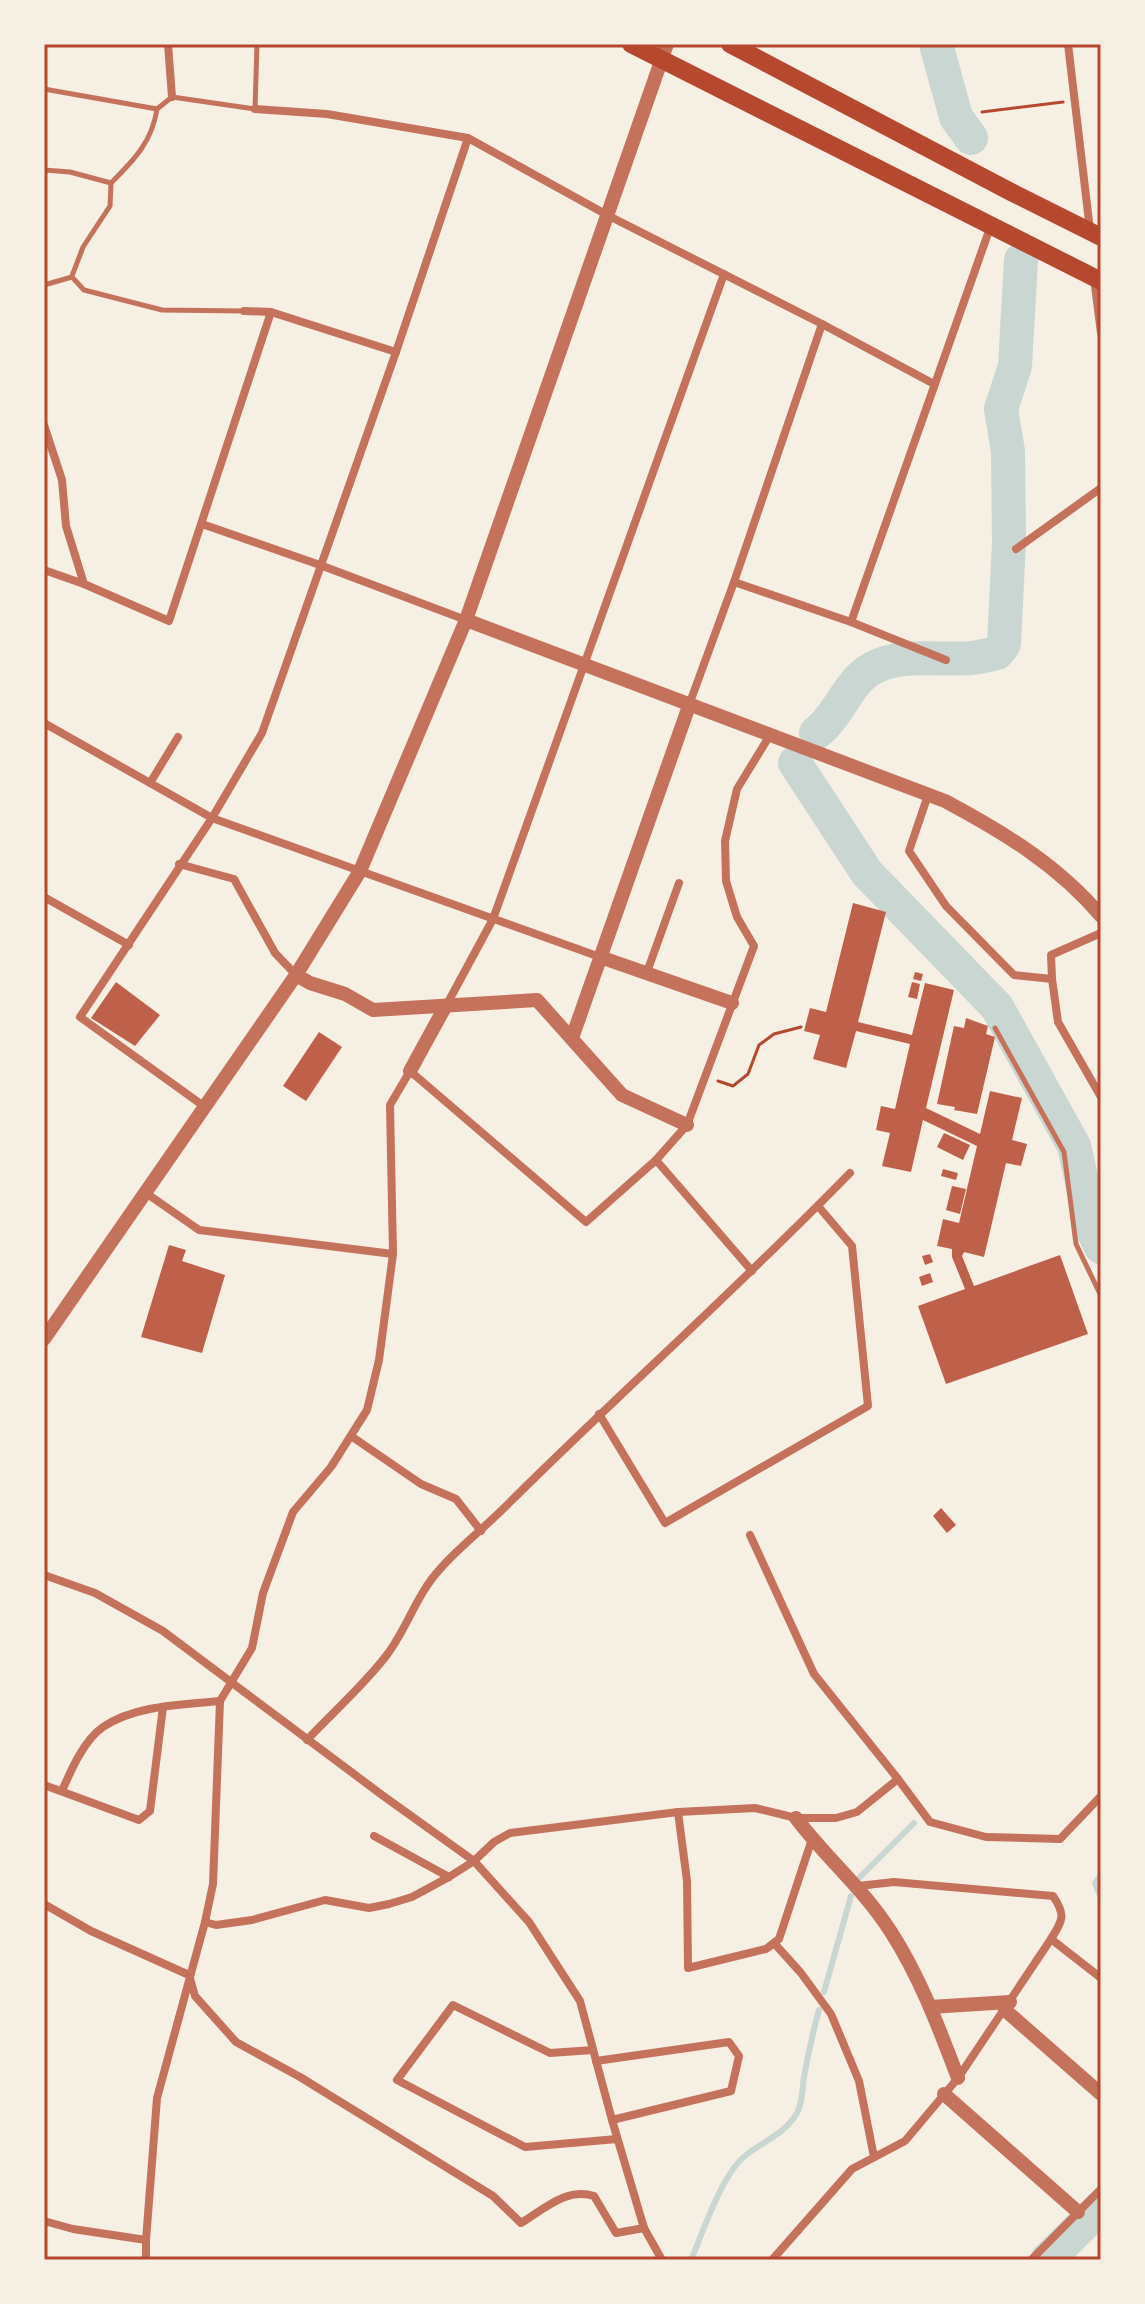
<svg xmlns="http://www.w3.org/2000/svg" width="1145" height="2304" viewBox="0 0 1145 2304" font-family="Jost,sans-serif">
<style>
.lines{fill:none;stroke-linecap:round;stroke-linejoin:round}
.stream{stroke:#c9d6d2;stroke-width:6}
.river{stroke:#c9d6d2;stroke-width:34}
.building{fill:#bf614a}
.path{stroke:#b5482f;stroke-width:3}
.service{stroke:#c5725c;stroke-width:5}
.minor{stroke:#c5725c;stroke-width:8}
.tertiary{stroke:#c5725c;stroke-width:14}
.trunk{stroke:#b5482f;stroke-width:18}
.neatline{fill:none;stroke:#b5482f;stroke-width:3}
</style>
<rect width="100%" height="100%" fill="#f6efe4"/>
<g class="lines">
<g class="stream">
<path d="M 1101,1875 L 1095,1883 L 1101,1898"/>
<path d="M 859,1878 L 914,1823"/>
<path d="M 824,1992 L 851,1896"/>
<path d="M 691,2260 C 703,2232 722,2174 745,2156 C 763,2141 784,2135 797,2113 C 803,2102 802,2089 804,2077 C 808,2054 813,2032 819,2010"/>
</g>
<g class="river">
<path d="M 936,44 L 956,117 L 971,138"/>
<path d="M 816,733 C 839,716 848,681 873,668 C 903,652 940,661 972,658 C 980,657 988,655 997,653 L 1004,644 L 1009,542 L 1008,451 L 1001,409 L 1015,366 L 1021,260"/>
<path d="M 795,763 L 867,873 L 997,1007 L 1074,1146 L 1093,1231 L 1101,1247"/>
<path d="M 1047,2260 L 1101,2207"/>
</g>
</g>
<g class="building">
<path d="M 853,903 L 886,912 L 858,1022 L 912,1035 L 925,983 L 954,990 L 926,1108 L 980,1134 L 990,1091 L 1022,1098 L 1012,1140 L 1027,1144 L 1021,1166 L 1006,1163 L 984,1257 L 964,1252 L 962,1256 L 974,1286 L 1060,1255 L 1088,1334 L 946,1384 L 918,1306 L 965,1289 L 952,1257 L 952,1249 L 937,1246 L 943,1219 L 959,1223 L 977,1146 L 923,1120 L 911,1172 L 882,1166 L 890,1133 L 876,1130 L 881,1106 L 895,1109 L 910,1044 L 856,1031 L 846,1068 L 813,1059 L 820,1035 L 804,1031 L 810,1008 L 826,1012 Z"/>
<path d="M 915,972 L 923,974 L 921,981 L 913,979 Z"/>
<path d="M 116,982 L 160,1015 L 135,1046 L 91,1018 Z"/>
<path d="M 912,982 L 920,984 L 917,999 L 908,997 Z"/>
<path d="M 966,1018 L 988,1026 L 986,1034 L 995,1037 L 977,1114 L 954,1110 L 955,1107 L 937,1104 L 954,1026 L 964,1028 Z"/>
<path d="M 319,1032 L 342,1047 L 306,1101 L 283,1086 Z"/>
<path d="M 944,1133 L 970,1145 L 963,1160 L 937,1147 Z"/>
<path d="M 943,1169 L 958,1173 L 956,1180 L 941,1176 Z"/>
<path d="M 952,1186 L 966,1189 L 960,1214 L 946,1210 Z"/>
<path d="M 169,1245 L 186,1250 L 182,1261 L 225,1275 L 202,1353 L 141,1337 Z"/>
<path d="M 930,1254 L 933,1262 L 925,1265 L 922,1256 Z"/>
<path d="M 930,1273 L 933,1282 L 922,1286 L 919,1277 Z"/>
<path d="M 941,1508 L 956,1525 L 947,1533 L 933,1516 Z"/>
</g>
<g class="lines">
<g class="path">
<path d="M 982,112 L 1063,102"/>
<path d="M 718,1081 L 733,1086 L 748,1074 L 759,1045 L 774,1034 L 801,1027"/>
</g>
<g class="service">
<path d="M 44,89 L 157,109 L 172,97 L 255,109 L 257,44"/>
<path d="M 44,170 L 70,172 L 111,183 C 134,160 152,142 157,109"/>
<path d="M 72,276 L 83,247 L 110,206 L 111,183"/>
<path d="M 44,285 L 72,277 L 84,290 L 162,310 L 244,311"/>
<path d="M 995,1028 L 1064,1152 L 1076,1244 L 1101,1296"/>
</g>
<g class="minor">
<path d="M 168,44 L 172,97"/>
<path d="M 1068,44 L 1090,230"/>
<path d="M 255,109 L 327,114 L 468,138 L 609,216 L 822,324 L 934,384"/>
<path d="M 1094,278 L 1101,333"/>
<path d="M 244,311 L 271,312 L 396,352"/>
<path d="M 44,425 L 62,480 L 66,526 L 84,584"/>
<path d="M 202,524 L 320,565 L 466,620"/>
<path d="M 1016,549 L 1101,488"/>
<path d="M 44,570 L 84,584 L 169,621 L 271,312"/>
<path d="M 734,582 L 851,622 L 946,660"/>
<path d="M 851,622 L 991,225"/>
<path d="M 689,705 L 734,582 L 822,324"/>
<path d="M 44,723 L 212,818 L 600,957"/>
<path d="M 150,783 L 178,737"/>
<path d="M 928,795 L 909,851 L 946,906 L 1014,975 L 1052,979 L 1058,1022 L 1101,1097"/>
<path d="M 179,864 L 234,879 L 275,953 L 296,975"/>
<path d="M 44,897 L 129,945"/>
<path d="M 647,972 L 679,883"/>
<path d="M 1052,979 L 1051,955 L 1101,933"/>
<path d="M 446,1006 L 493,919 L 724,274"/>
<path d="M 205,1107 L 80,1017 L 212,818 L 262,733 L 396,352 L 468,138"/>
<path d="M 656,1160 L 752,1271"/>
<path d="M 146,1193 L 199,1230 L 393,1254"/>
<path d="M 599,1414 L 665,1523 L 868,1406 L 852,1246 L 818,1206"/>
<path d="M 351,1436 L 421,1484 L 456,1499 L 481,1531"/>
<path d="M 750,1535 L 814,1674 L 898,1779"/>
<path d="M 44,1575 L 95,1593 L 163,1631 L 382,1795 L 474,1861 L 529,1922 L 580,2001 L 612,2120 L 644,2228 L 662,2260"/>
<path d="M 307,1740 C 333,1712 363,1686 386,1656 C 407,1629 416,1595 440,1569 C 461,1545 488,1525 510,1502 C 622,1391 740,1286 850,1173"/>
<path d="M 44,1785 L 139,1820 L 150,1811 L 163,1707"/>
<path d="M 62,1791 C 71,1770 84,1740 103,1727 C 136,1705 181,1705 220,1701"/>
<path d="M 678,1812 L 687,1881 L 688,1968 L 766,1949 L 779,1939 L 812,1839"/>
<path d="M 374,1836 L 449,1877"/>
<path d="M 858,1886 L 894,1882 L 1053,1896 C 1066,1915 1063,1920 1051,1939"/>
<path d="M 44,1904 L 91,1931 L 189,1975 L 195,1996 L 236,2042 L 300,2077 L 493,2196 L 521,2223 C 544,2209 567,2187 594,2196 L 616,2233 L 644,2228"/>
<path d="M 205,1922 L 216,1925 L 252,1920 L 325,1900 L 369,1908 L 389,1904 L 412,1897 L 449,1877 L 474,1861 L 494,1842 L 510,1833 L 678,1812 L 755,1808 L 796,1818 L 836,1818 L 857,1812 L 898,1779 L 930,1822 L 986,1837 L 1060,1839 L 1101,1796"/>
<path d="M 774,1943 L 801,1973 L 831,2014 L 859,2081 L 874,2157"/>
<path d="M 593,2050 L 550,2053 L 453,2005 L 397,2080 L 525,2147 L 617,2139"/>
<path d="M 596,2061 L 729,2042 L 739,2056 L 731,2091 L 612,2120"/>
<path d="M 44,2221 L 73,2229 L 146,2240"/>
<path d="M 146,2260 L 146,2240 L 157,2098 L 205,1922 L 213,1884 L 220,1701 L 252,1648 L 263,1593 L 293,1512 L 331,1467 L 367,1410 L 379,1360 L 393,1254 L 390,1105 L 410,1071 L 586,1222 L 656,1160 L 687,1125 L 754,946 L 737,917 L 726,881 L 725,841 L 737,789 L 770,735"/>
<path d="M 772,2260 L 852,2169 L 905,2141 L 958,2078 L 1051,1939 L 1101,1978"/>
<path d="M 1031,2260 L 1101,2189"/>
</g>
<g class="tertiary">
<path d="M 466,620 L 945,801 C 1003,832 1058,865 1101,916"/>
<path d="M 600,957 L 732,1003"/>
<path d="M 296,975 L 310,983 L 345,994 L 373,1010 L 537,1000 L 622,1095 L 687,1125"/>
<path d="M 572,1038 L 689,706"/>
<path d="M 410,1071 L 445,1007"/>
<path d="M 44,1339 L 296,975 L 360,871 L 466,620 L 667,44"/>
<path d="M 796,1818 C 826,1858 864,1889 891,1932 C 920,1977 939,2028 958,2078"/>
<path d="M 930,2007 L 1010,2002"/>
<path d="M 1005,2010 L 1101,2094"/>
<path d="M 944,2094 L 1078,2212"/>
</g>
<g class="trunk">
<path d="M 631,44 L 1101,281"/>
<path d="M 730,44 L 1011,192 L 1101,237"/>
</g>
</g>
<rect width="1145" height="2304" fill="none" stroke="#f6efe4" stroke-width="92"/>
<rect x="46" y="46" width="1053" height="2212" class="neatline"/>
</svg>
